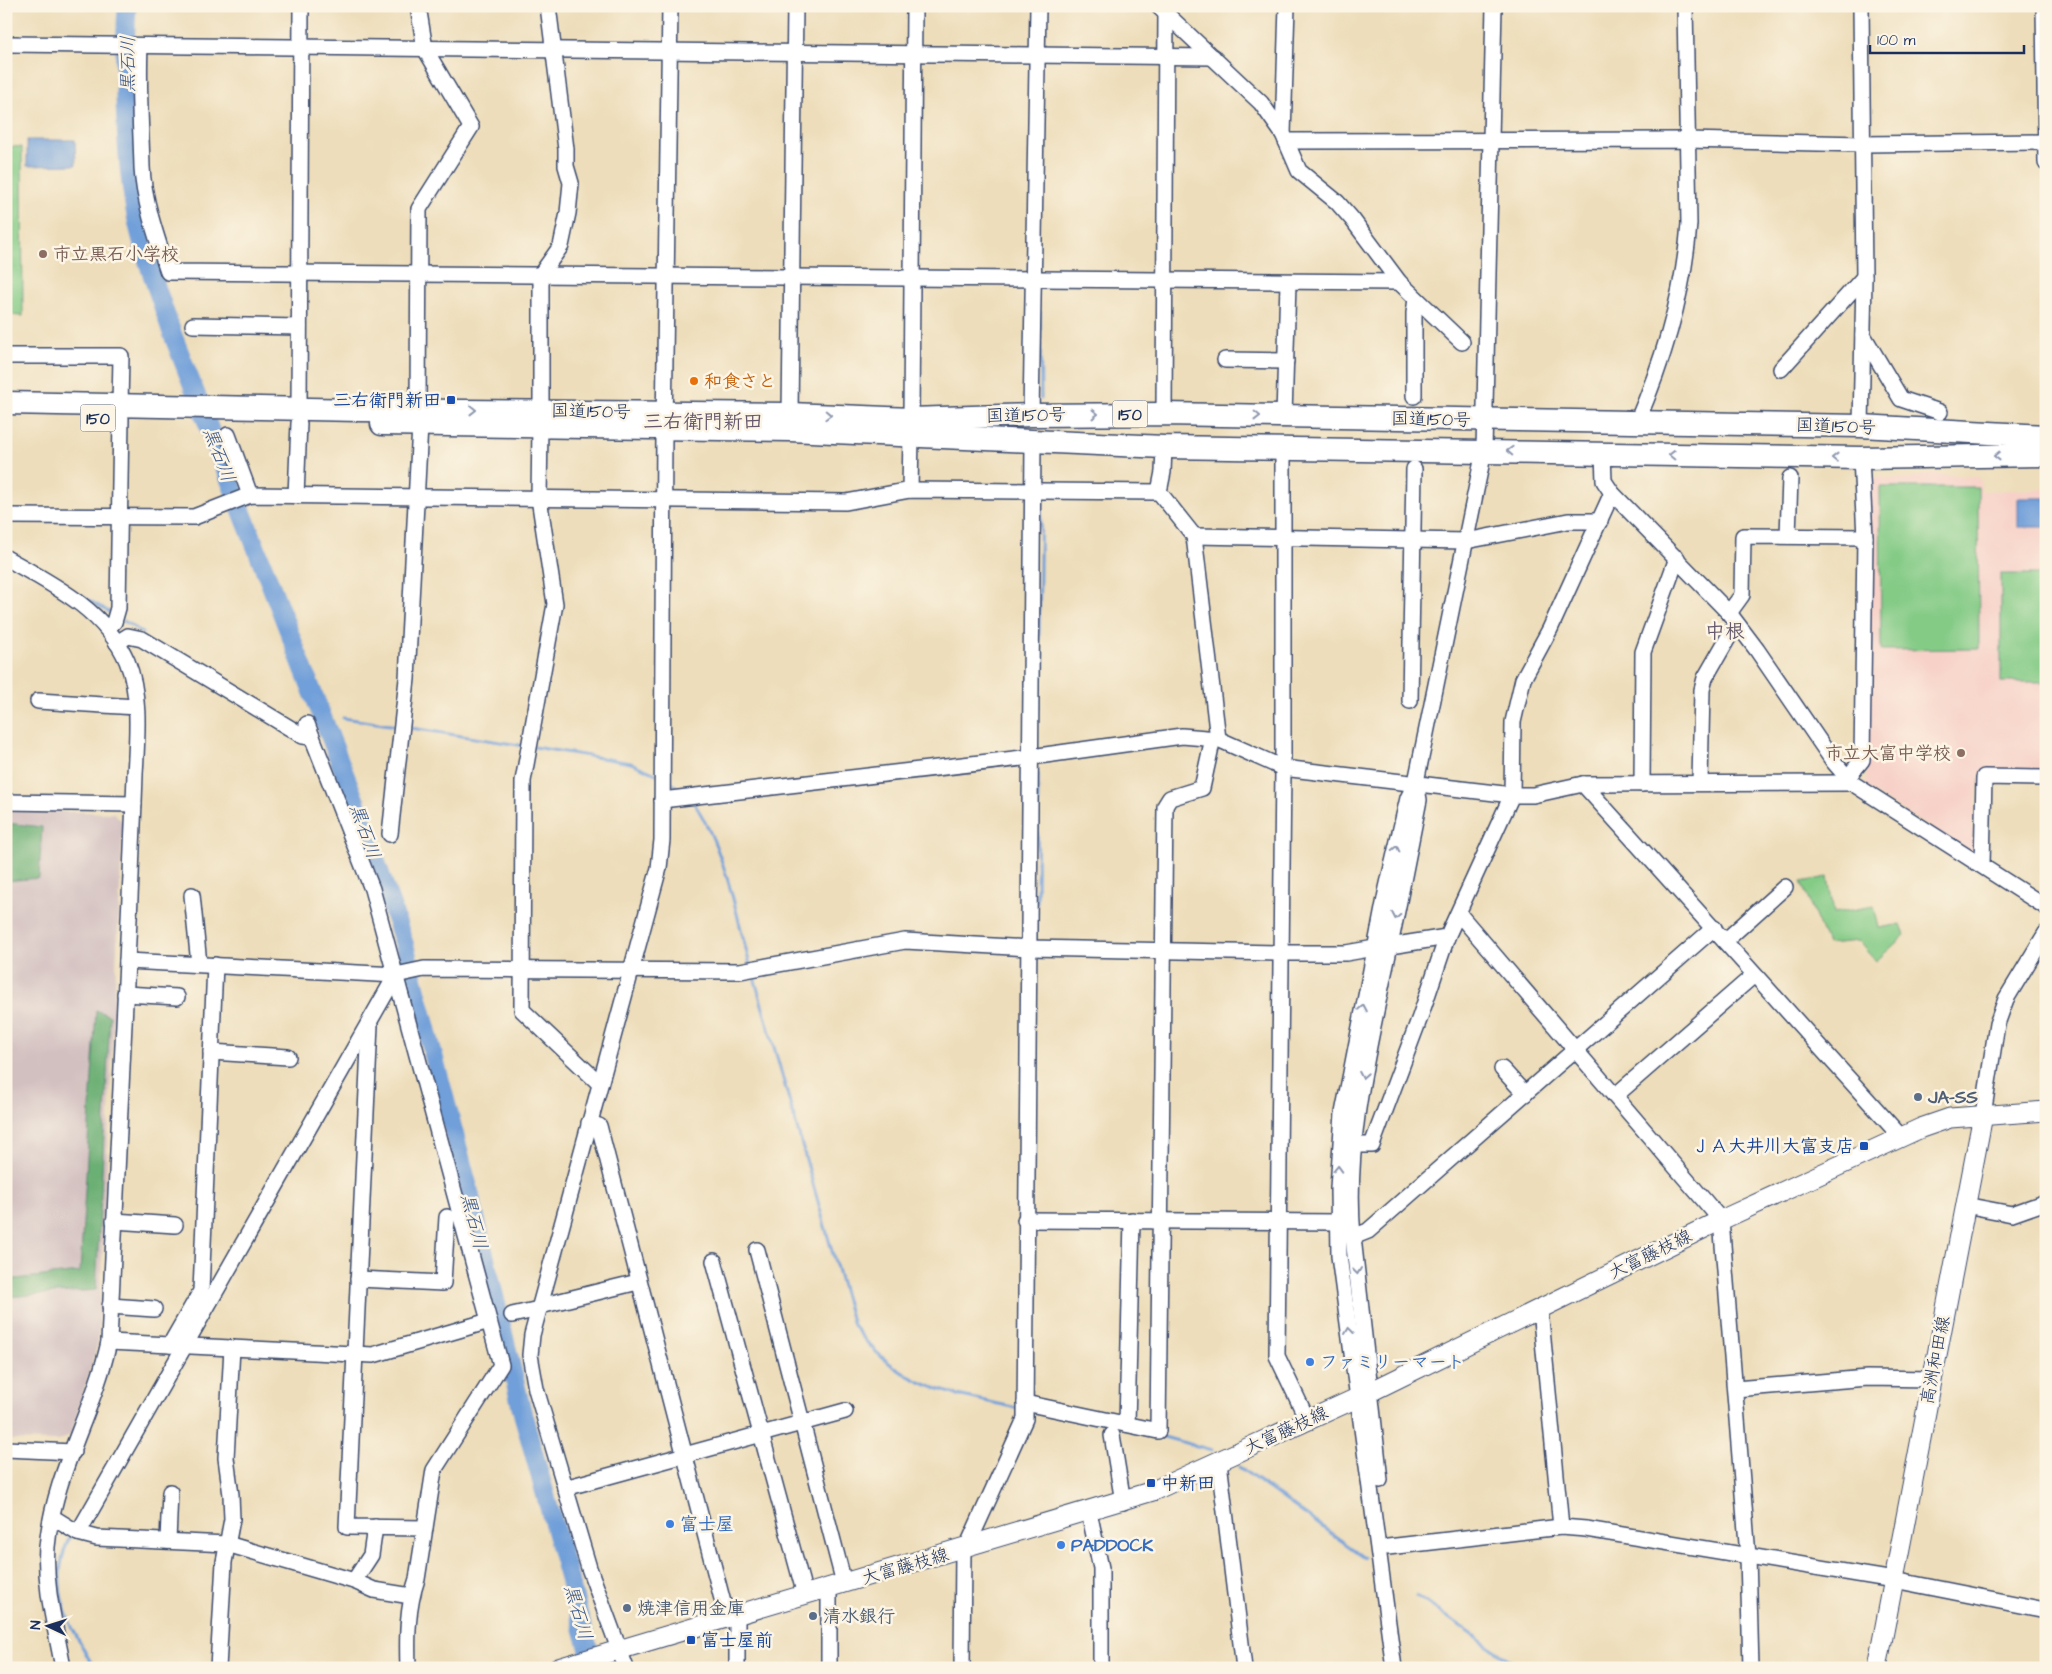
<svg xmlns="http://www.w3.org/2000/svg" width="2052" height="1674" viewBox="0 0 2052 1674" font-family="'Architects Daughter','Klee One',sans-serif">
<style>
.built{fill:#f7d1c8}
.industrial{fill:#d2bfc0}
.green{fill:#84cb86;stroke:#507d72}
.forest{fill:#6baf73;stroke:#436f68}
.water{fill:#709fd9;stroke:#46679c}
.lines{fill:none;stroke-linecap:round;stroke-linejoin:round}
.stream{stroke:#709fd9;stroke-width:3}
.river{stroke:#709fd9;stroke-width:19}
.minor-casing{stroke:#3a496c;stroke-width:18}
.major-casing{stroke:#3a496c;stroke-width:21}
.highway-casing{stroke:#3a496c;stroke-width:25}
.minor{stroke:#fff;stroke-width:15}
.major{stroke:#fff;stroke-width:19}
.highway{stroke:#fff;stroke-width:22}
.oneway{stroke:#8d97ae}
.education-dot{fill:#8d6e63;stroke:#fcf5e5;stroke-width:2}
.food-dot{fill:#e8710a;stroke:#fcf5e5;stroke-width:2}
.transit-dot{fill:#1a4fb4;stroke:#fcf5e5;stroke-width:2}
.service-dot{fill:#5c6f8a;stroke:#fcf5e5;stroke-width:2}
.shop-dot{fill:#3f7fe0;stroke:#fcf5e5;stroke-width:2}
.labels{text-anchor:middle;stroke-width:5;stroke-linejoin:round;paint-order:stroke}
.shield{fill:#fcf5e5;stroke:#5e6a86;stroke-width:1}
.shield-label{font-size:16px;font-weight:bold;fill:#1b2f5e}
.education-label{font-size:18px;font-weight:bold;fill:#785e54;stroke:#fcf5e5;text-anchor:start}
.food-label{font-size:18px;font-weight:bold;fill:#c56008;stroke:#fcf5e5;text-anchor:start}
.transit-label{font-size:18px;font-weight:bold;fill:#164399;stroke:#fcf5e5;text-anchor:end}
.street-label{font-size:18px;fill:#1b2f5e;stroke:#fcf5e5}
.service-label{font-size:18px;font-weight:bold;fill:#4e5e75;stroke:#fcf5e5;text-anchor:start}
.shop-label{font-size:18px;font-weight:bold;fill:#366cbe;stroke:#fcf5e5;text-anchor:start}
.water-label{font-size:19px;font-style:italic;fill:#395689;stroke:#fcf5e5}
.quarter-label{font-size:20px;font-weight:bold;fill:#66596d;stroke:#fcf5e5}
</style>
<rect width="100%" height="100%" fill="#fcf5e5"/>
<filter id="ink" filterUnits="userSpaceOnUse"><feTurbulence type="fractalNoise" baseFrequency=".02" numOctaves="2"/><feDisplacementMap in="SourceGraphic" scale="10" xChannelSelector="R" yChannelSelector="G"/><feConvolveMatrix kernelMatrix="1 2 1 2 8 2 1 2 1" color-interpolation-filters="sRGB"/></filter>
<filter id="wash" filterUnits="userSpaceOnUse"><feTurbulence type="fractalNoise" baseFrequency=".0096" numOctaves="4" result="noise"/><feDisplacementMap in="SourceGraphic" scale="20" xChannelSelector="R" yChannelSelector="G"/><feGaussianBlur stdDeviation="1.12" result="paint"/><feColorMatrix in="noise" values="0 0 0 0 0 0 0 0 0 0 0 0 0 0 0 0 0 1.4 0 .05"/><feComposite in="paint" operator="in"/></filter>
<g filter="url(#wash)">
<rect width="100%" height="100%" fill="#edddba"/>
<path class="built" d="M 1928,474 L 1979,477 L 1982,491 L 2046,489 L 2046,773 L 1980,773 L 1972,826 L 1976,856 L 1866,788 L 1867,477 L 1911,479 Z"/>
<path class="industrial" d="M 6,810 L 114,813 L 123,822 L 98,1342 L 71,1434 L 59,1441 L 6,1440 Z"/>
<g class="green">
<path d="M 6,146 L 22,147 L 23,316 L 6,315 Z"/>
<path d="M 1880,487 L 1978,487 L 1979,649 L 1881,650 Z"/>
<rect x="2001" y="574" width="45" height="108"/>
<path d="M 1828,877 L 1834,913 L 1874,906 L 1879,928 L 1901,924 L 1905,935 L 1876,961 L 1859,941 L 1827,944 L 1801,882 Z"/>
</g>
<g class="forest">
<path d="M 6,823 L 42,827 L 39,878 L 6,881 Z"/>
<path d="M 96,1010 L 110,1016 L 96,1290 L 6,1297 L 6,1280 L 80,1272 Z"/>
</g>
<g class="water">
<path d="M 27,140 L 75,140 L 76,165 L 27,166 Z"/>
<rect x="2018" y="498" width="28" height="29"/>
</g>
<g class="lines">
<g class="stream">
<path d="M 1040,312 L 1041,399"/>
<path d="M 1041,461 L 1041,486"/>
<path d="M 80,595 L 111,613"/>
<path d="M 124,621 L 143,633"/>
<path d="M 1038,708 L 1041,494"/>
<path d="M 343,718 L 397,726"/>
<path d="M 312,725 L 331,720"/>
<path d="M 405,727 L 525,746"/>
<path d="M 534,747 L 631,763 L 656,774"/>
<path d="M 666,779 L 683,792"/>
<path d="M 693,801 C 725,850 735,909 750,965"/>
<path d="M 1037,903 L 1038,774"/>
<path d="M 397,962 L 401,959 L 404,943"/>
<path d="M 753,973 L 853,1325 C 900,1390 950,1393 1022,1409"/>
<path d="M 1160,1436 L 1212,1450"/>
<path d="M 1239,1467 L 1364,1557"/>
<path d="M 71,1534 C 45,1587 68,1621 94,1668"/>
<path d="M 1417,1596 L 1521,1668"/>
</g>
<path class="river" d="M 127,6 C 123,76 123,147 136,216 C 144,256 159,294 172,333 L 358,808 L 404,943 L 468,1186 L 523,1415 L 594,1668"/>
</g>
</g>
<g filter="url(#ink)">
<g class="lines">
<defs>
<g id="minor">
<path d="M 1158,6 L 1261,103 L 1283,134 L 1299,171 L 1337,202 L 1352,219 L 1399,282 L 1462,342"/>
<path d="M 2044,6 L 2046,163"/>
<path d="M 6,44 L 1213,57"/>
<path d="M 140,47 C 138,87 141,127 142,167 C 143,199 158,242 168,272 L 1399,282"/>
<path d="M 1283,134 L 1287,6"/>
<path d="M 1286,141 L 1686,140 L 1863,144 L 2046,142"/>
<path d="M 193,325 L 299,327"/>
<path d="M 1863,335 L 1901,399 L 1940,412"/>
<path d="M 6,356 L 121,356 L 120,406"/>
<path d="M 1225,360 L 1286,361"/>
<path d="M 1781,369 L 1864,277"/>
<path d="M 1414,396 L 1414,313 L 1416,299"/>
<path d="M 299,409 L 301,6"/>
<path d="M 418,409 L 419,209 L 471,127 L 425,49 L 418,6"/>
<path d="M 541,411 L 541,274 L 561,246 L 568,213 L 571,183 L 566,166 L 566,149 L 548,6"/>
<path d="M 790,414 L 795,6"/>
<path d="M 1164,414 L 1166,8"/>
<path d="M 1031,415 L 1038,6"/>
<path d="M 1284,416 L 1288,283"/>
<path d="M 911,419 L 914,6"/>
<path d="M 1637,422 C 1664,359 1684,293 1689,224 L 1685,6"/>
<path d="M 1861,426 L 1864,277 L 1861,6"/>
<path d="M 540,427 L 539,498 L 555,604 L 523,781 L 522,1010 L 600,1084"/>
<path d="M 228,435 L 250,495"/>
<path d="M 1164,447 L 1163,472 L 1159,492 L 1194,536 L 1218,739"/>
<path d="M 1283,449 L 1283,768 L 1277,1356 L 1307,1419"/>
<path d="M 1603,454 L 1604,481 L 1612,493 L 1729,613 L 1757,650 L 1833,761 L 1852,783 L 2046,907"/>
<path d="M 910,490 L 911,435"/>
<path d="M 296,496 L 299,423"/>
<path d="M 6,516 L 194,517 L 250,495 L 846,502 L 910,490 L 1159,492"/>
<path d="M 1194,536 L 1466,541 L 1568,521 L 1600,521"/>
<path d="M 1788,536 L 1790,478"/>
<path d="M 6,558 C 52,584 105,610 127,661 C 141,695 137,738 135,774 C 134,808 132,842 131,876 C 123,1031 117,1187 109,1342 C 94,1411 53,1475 47,1547 C 44,1588 56,1628 63,1668"/>
<path d="M 1729,613 L 1742,595 L 1743,536 L 1865,537"/>
<path d="M 106,628 L 114,622 L 118,608 L 121,418"/>
<path d="M 117,643 L 128,636 L 142,639 L 303,736 L 312,737"/>
<path d="M 38,701 L 136,707"/>
<path d="M 1410,701 L 1414,469"/>
<path d="M 307,724 L 372,889 L 501,1365 L 434,1470 L 417,1579 C 407,1608 407,1638 408,1668"/>
<path d="M 1848,777 L 1862,760 L 1865,537 L 1861,458"/>
<path d="M 1700,783 L 1702,690 L 1705,678 L 1736,624"/>
<path d="M 1583,784 L 1901,1137"/>
<path d="M 1642,784 L 1643,652 L 1677,558"/>
<path d="M 662,800 L 1031,757 L 1182,736 L 1218,739 L 1283,768 L 1512,795 L 1533,795 L 1583,784 L 1852,783"/>
<path d="M 6,802 L 134,804"/>
<path d="M 390,834 L 407,679 L 420,425"/>
<path d="M 1982,865 L 1984,777 L 2046,778"/>
<path d="M 192,895 L 199,964"/>
<path d="M 1459,914 L 1721,1220 L 1748,1556 L 1751,1668"/>
<path d="M 1725,941 L 1785,887"/>
<path d="M 1390,946 L 1447,937"/>
<path d="M 127,961 L 396,975 L 424,969 L 740,971 L 905,941 L 1030,948 L 1280,953 L 1346,953 L 1375,948"/>
<path d="M 125,994 L 177,997"/>
<path d="M 370,1025 L 347,1527 L 425,1528"/>
<path d="M 211,1052 L 288,1057"/>
<path d="M 1502,1069 L 1525,1094"/>
<path d="M 1615,1096 L 1754,975"/>
<path d="M 1983,1115 L 1997,1024 L 2006,999 L 2046,933"/>
<path d="M 589,1123 L 599,1126 L 727,1618"/>
<path d="M 1353,1145 L 1372,1145 L 1420,1017 L 1447,937 L 1512,795 L 1513,722 L 1523,679 L 1550,629 L 1612,493"/>
<path d="M 1965,1205 L 2012,1214 L 2046,1202"/>
<path d="M 1025,1220 L 1338,1222"/>
<path d="M 114,1221 L 175,1225"/>
<path d="M 1353,1237 L 1368,1231 L 1714,928"/>
<path d="M 757,1250 L 844,1583"/>
<path d="M 714,1261 L 805,1595"/>
<path d="M 358,1279 L 443,1283 L 447,1217"/>
<path d="M 110,1306 L 154,1309"/>
<path d="M 540,1306 L 638,1282"/>
<path d="M 1540,1309 L 1561,1527"/>
<path d="M 512,1315 L 539,1309"/>
<path d="M 109,1342 L 373,1355 L 489,1321"/>
<path d="M 170,1345 L 201,1291 L 215,965"/>
<path d="M 1735,1389 L 1867,1378 L 1931,1379"/>
<path d="M 1025,1403 L 1158,1431 L 1165,806 L 1170,798 L 1202,788 L 1213,738"/>
<path d="M 1127,1424 L 1132,1220"/>
<path d="M 1112,1435 L 1123,1502"/>
<path d="M 6,1449 L 73,1452"/>
<path d="M 1219,1462 L 1244,1668"/>
<path d="M 1380,1480 L 1353,1237 C 1345,1149 1365,1064 1383,978 C 1396,919 1407,860 1419,800 L 1416,782"/>
<path d="M 565,1488 L 845,1411"/>
<path d="M 1089,1512 L 1101,1568 L 1101,1668"/>
<path d="M 52,1517 L 78,1533 L 97,1538 L 227,1544 L 354,1581 L 374,1590 L 411,1596"/>
<path d="M 78,1533 L 396,975"/>
<path d="M 168,1541 L 170,1492"/>
<path d="M 967,1547 L 1025,1419 L 1033,442"/>
<path d="M 1388,1547 L 1561,1527 L 1586,1529 L 1894,1580 L 2046,1610"/>
<path d="M 354,1581 L 371,1555 L 375,1527"/>
<path d="M 218,1668 L 224,1562 L 232,1519 L 231,1495 L 226,1458 L 232,1348"/>
<path d="M 626,1668 L 589,1568 L 536,1389 L 530,1355 L 532,1335 L 659,868 L 662,840 L 664,428 L 670,6"/>
<path d="M 737,1668 L 737,1615"/>
<path d="M 829,1668 L 829,1588"/>
<path d="M 962,1668 L 963,1549"/>
<path d="M 1394,1668 L 1339,1256 L 1338,1188 L 1343,1113 L 1351,1073 L 1387,888 L 1408,798 L 1416,782 L 1484,451 L 1494,6"/>
</g>
<g id="major">
<path d="M 558,1668 L 1153,1491 L 1370,1392 L 1721,1220 L 1921,1128 L 1950,1118 L 2046,1111"/>
<path d="M 1877,1668 L 1983,1115"/>
</g>
<g id="highway">
<path d="M 6,403 L 359,410 L 790,414 L 911,419 L 1031,415 L 1164,414 L 1861,426 L 2046,436"/>
<path d="M 382,424 L 790,430 L 1164,447 L 1861,458 L 2046,455"/>
</g>
</defs>
<use href="#minor" class="minor-casing"/>
<use href="#major" class="major-casing"/>
<use href="#highway" class="highway-casing"/>
<use href="#minor" class="minor"/>
<use href="#major" class="major"/>
<use href="#highway" class="highway"/>
</g>
<defs><path id="oneway-chevron" d="M-2-3.5L2.5 0L-2 3.5" fill="none" stroke-width="1.6" stroke-linecap="round" stroke-linejoin="round" transform="scale(1.25)"/></defs>
<g class="oneway">
<use href="#oneway-chevron" transform="translate(473 410) rotate(1)"/>
<use href="#oneway-chevron" transform="translate(1095 414)"/>
<use href="#oneway-chevron" transform="translate(828 415) rotate(2)"/>
<use href="#oneway-chevron" transform="translate(1257 416) rotate(1)"/>
<use href="#oneway-chevron" transform="translate(1510 451) rotate(-178)"/>
<use href="#oneway-chevron" transform="translate(1672 455) rotate(-179)"/>
<use href="#oneway-chevron" transform="translate(1997 456) rotate(179)"/>
<use href="#oneway-chevron" transform="translate(1835 458) rotate(-179)"/>
<use href="#oneway-chevron" transform="translate(1396 849) rotate(-77)"/>
<use href="#oneway-chevron" transform="translate(1396 916) rotate(101)"/>
<use href="#oneway-chevron" transform="translate(1363 1008) rotate(-79)"/>
<use href="#oneway-chevron" transform="translate(1363 1075) rotate(100)"/>
<use href="#oneway-chevron" transform="translate(1338 1169) rotate(-88)"/>
<use href="#oneway-chevron" transform="translate(1357 1271) rotate(84)"/>
<use href="#oneway-chevron" transform="translate(1349 1331) rotate(-97)"/>
</g>
</g>
<g class="education-dot">
<circle cx="43" cy="254" r="5"/>
<circle cx="1961" cy="753" r="5"/>
</g>
<circle class="food-dot" cx="694" cy="381" r="5"/>
<g class="transit-dot">
<rect x="446" y="395" width="10" height="10" rx="2.5"/>
<rect x="1859" y="1141" width="10" height="10" rx="2.5"/>
<rect x="1146" y="1478" width="10" height="10" rx="2.5"/>
<rect x="686" y="1635" width="10" height="10" rx="2.5"/>
</g>
<g class="service-dot">
<circle cx="1918" cy="1097" r="5"/>
<circle cx="627" cy="1608" r="5"/>
<circle cx="813" cy="1616" r="5"/>
</g>
<g class="shop-dot">
<circle cx="1310" cy="1362" r="5"/>
<circle cx="670" cy="1524" r="5"/>
<circle cx="1061" cy="1545" r="5"/>
</g>
<g class="labels">
<g class="shield">
<rect x="1112.5" y="400.5" width="35" height="27" rx="4"/>
<rect x="80.5" y="404.5" width="35" height="27" rx="4"/>
</g>
<g class="shield-label">
<text x="1130" y="420">150</text>
<text x="98" y="424">150</text>
</g>
<g class="education-label">
<text x="53" y="260">市立黒石小学校</text>
<text x="1951" y="759" text-anchor="end">市立大富中学校</text>
</g>
<g class="food-label">
<text x="704" y="387">和食さと</text>
</g>
<g class="transit-label">
<text x="441" y="406">三右衛門新田</text>
<text x="1854" y="1152">ＪＡ大井川大富支店</text>
<text x="1161" y="1489" text-anchor="start">中新田</text>
<text x="701" y="1646" text-anchor="start">富士屋前</text>
</g>
<g class="street-label">
<text transform="translate(591 411) rotate(1)" y="6">国道150号</text>
<text transform="translate(1026 415) rotate(-1)" y="6">国道150号</text>
<text transform="translate(1431 419) rotate(1)" y="6">国道150号</text>
<text transform="translate(1836 426) rotate(2)" y="6">国道150号</text>
<text transform="translate(1650 1254) rotate(-26)" y="6">大富藤枝線</text>
<text transform="translate(1935 1360) rotate(-79)" y="6">高洲和田線</text>
<text transform="translate(1286 1430) rotate(-25)" y="6">大富藤枝線</text>
<text transform="translate(905 1566) rotate(-16)" y="6">大富藤枝線</text>
</g>
<g class="service-label">
<text x="1928" y="1103">JA-SS</text>
<text x="637" y="1614">焼津信用金庫</text>
<text x="823" y="1622">清水銀行</text>
</g>
<g class="shop-label">
<text x="1320" y="1368">ファミリーマート</text>
<text x="680" y="1530">富士屋</text>
<text x="1071" y="1551">PADDOCK</text>
</g>
<g class="water-label">
<text transform="translate(127 64) rotate(-90)" y="7">黒石川</text>
<text transform="translate(220 454) rotate(69)" y="7">黒石川</text>
<text transform="translate(366 831) rotate(71)" y="7">黒石川</text>
<text transform="translate(475 1221) rotate(76)" y="7">黒石川</text>
<text transform="translate(579 1612) rotate(74)" y="7">黒石川</text>
</g>
<g class="quarter-label">
<text x="703" y="428">三右衛門新田</text>
<text x="1725" y="638">中根</text>
</g>
</g>
<rect width="2052" height="1674" fill="none" stroke="#fcf5e5" stroke-width="25"/>
<g transform="translate(48 1626) rotate(274)" stroke="#fcf5e5" stroke-width="4" paint-order="stroke">
<path d="M0-4L9 19L0 12L-9 19Z" fill="#1b2f5e"/>
<text y="-8" font-size="14" font-weight="bold" text-anchor="middle" fill="#1b2f5e">N</text>
</g>
<path d="M1870 45v8h154v-8" fill="none" stroke="#1b2f5e" stroke-width="2.5"/>
<text x="1877" y="45" font-size="15" fill="#1b2f5e" stroke="#fcf5e5" stroke-width="4" paint-order="stroke">100 m</text>
</svg>
